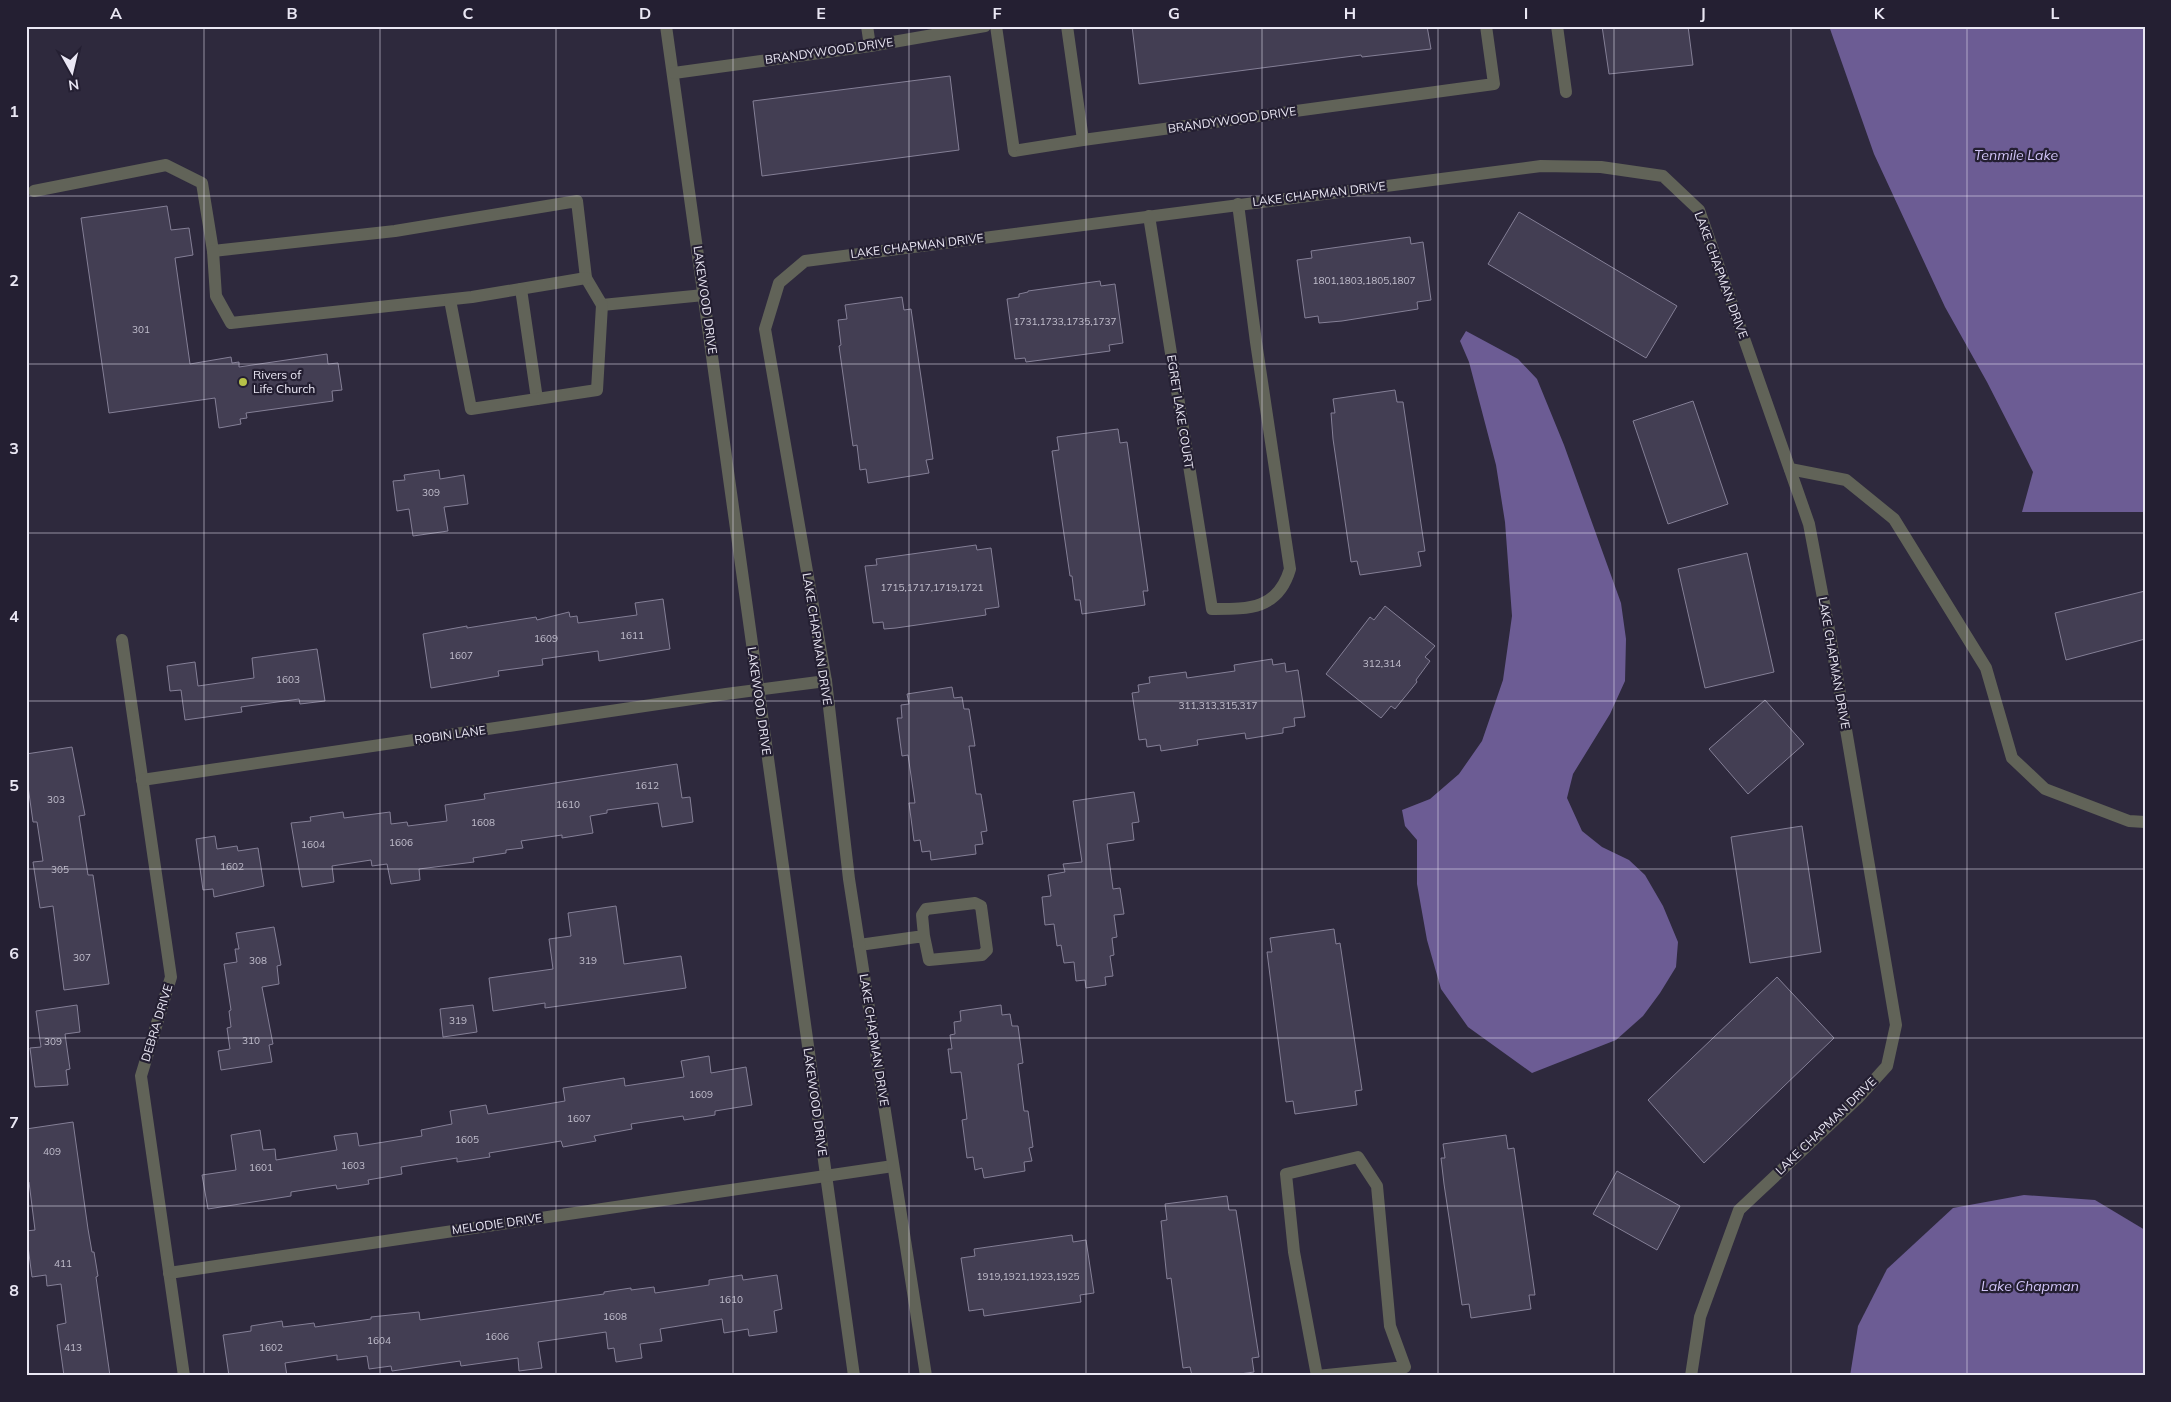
<svg xmlns="http://www.w3.org/2000/svg" width="2171" height="1402" viewBox="0 0 2171 1402" font-family="Mulish,sans-serif">
<style>
.water{fill:#6c5c94}
.building{fill:#433e53;stroke:#847f96}
.lines{fill:none;stroke-linecap:round;stroke-linejoin:round}
.minor{stroke:#616358;stroke-width:12}
.grid{fill:none;stroke:#eae7f4;stroke-width:1;stroke-opacity:0.55}
.poi-dot{fill:#b6c148;stroke:#241f32;stroke-width:2}
.labels{text-anchor:middle;stroke-width:4.5;stroke-linejoin:round;paint-order:stroke}
.number-label{font-size:10px;fill:#c0bdcc}
.street-label{font-size:12px;fill:#eae7f4;stroke:#241f32}
.poi-label{font-size:12px;fill:#eae7f4;stroke:#241f32;text-anchor:start}
.water-label{font-size:14px;font-style:italic;fill:#d1c4f7;stroke:#241f32}
.neatline{fill:none;stroke:#eae7f4;stroke-width:2}
.grid-label{font-size:16px;text-anchor:middle;font-weight:bold;fill:#eae7f4}
</style>
<rect width="100%" height="100%" fill="#2e293d"/>
<g class="water">
<path d="M 1829,26 L 2145,26 L 2145,512 L 2022,512 L 2033,472 L 1987,382 L 1945,307 L 1874,154 Z"/>
<path d="M 1466,331 L 1518,359 L 1537,379 L 1564,445 L 1621,603 L 1626,639 L 1625,681 L 1610,714 L 1573,774 L 1567,798 L 1582,831 L 1602,847 L 1629,860 L 1645,875 L 1663,906 L 1678,942 L 1676,967 L 1660,993 L 1643,1016 L 1616,1040 L 1532,1073 L 1468,1027 L 1441,989 L 1427,940 L 1417,884 L 1417,840 L 1405,826 L 1402,810 L 1430,799 L 1459,774 L 1482,741 L 1503,680 L 1512,616 L 1505,522 L 1496,465 L 1469,362 L 1460,341 Z"/>
<path d="M 2024,1195 L 2095,1200 L 2145,1230 L 2145,1376 L 1850,1376 L 1858,1326 L 1887,1269 L 1953,1208 Z"/>
</g>
<g class="building">
<path d="M 1132,26 L 1427,26 L 1431,49 L 1362,57 L 1361,55 L 1139,84 Z"/>
<path d="M 1602,26 L 1688,26 L 1693,65 L 1609,74 Z"/>
<path d="M 950,76 L 959,150 L 762,176 L 753,101 Z"/>
<path d="M 167,206 L 171,230 L 189,228 L 193,255 L 175,258 L 190,364 L 231,357 L 232,363 L 239,362 L 239,367 L 327,354 L 328,364 L 338,363 L 342,390 L 332,391 L 333,401 L 246,413 L 247,418 L 240,419 L 241,424 L 219,428 L 215,398 L 109,413 L 81,218 Z"/>
<path d="M 1519,212 L 1677,306 L 1646,358 L 1488,264 Z"/>
<path d="M 1410,237 L 1411,244 L 1423,242 L 1431,300 L 1417,302 L 1418,309 L 1342,321 L 1319,323 L 1318,316 L 1305,318 L 1297,260 L 1312,258 L 1311,251 Z"/>
<path d="M 1100,281 L 1101,286 L 1115,284 L 1123,343 L 1109,345 L 1110,351 L 1026,362 L 1025,358 L 1015,359 L 1007,299 L 1019,297 L 1019,294 L 1028,292 L 1028,291 Z"/>
<path d="M 902,297 L 904,310 L 911,309 L 933,459 L 926,460 L 929,473 L 868,483 L 866,469 L 860,470 L 857,445 L 853,446 L 839,346 L 841,345 L 838,320 L 847,319 L 845,305 Z"/>
<path d="M 1395,390 L 1397,402 L 1403,402 L 1425,551 L 1418,552 L 1421,566 L 1360,575 L 1357,561 L 1351,562 L 1333,439 L 1331,413 L 1335,413 L 1333,399 Z"/>
<path d="M 1693,401 L 1728,504 L 1668,524 L 1633,421 Z"/>
<path d="M 1118,429 L 1120,443 L 1127,442 L 1148,591 L 1143,591 L 1145,605 L 1082,614 L 1080,600 L 1075,600 L 1072,576 L 1070,576 L 1052,451 L 1059,450 L 1057,437 Z"/>
<path d="M 439,470 L 440,479 L 464,475 L 468,504 L 444,507 L 448,531 L 413,536 L 409,509 L 397,511 L 393,481 L 405,480 L 404,475 Z"/>
<path d="M 976,545 L 977,550 L 991,548 L 999,607 L 985,609 L 986,615 L 896,628 L 884,629 L 883,622 L 873,623 L 865,566 L 877,565 L 876,559 Z"/>
<path d="M 1747,553 L 1774,672 L 1705,688 L 1678,569 Z"/>
<path d="M 2145,591 L 2145,639 L 2066,660 L 2055,613 Z"/>
<path d="M 663,599 L 670,649 L 599,661 L 598,651 L 542,659 L 543,665 L 498,671 L 499,676 L 431,688 L 423,634 L 467,626 L 467,628 L 536,617 L 537,620 L 569,612 L 570,617 L 577,616 L 578,623 L 637,615 L 635,603 Z"/>
<path d="M 1385,606 L 1435,646 L 1425,657 L 1430,661 L 1416,680 L 1417,682 L 1395,709 L 1391,706 L 1381,718 L 1326,674 L 1370,617 L 1374,620 Z"/>
<path d="M 317,649 L 325,701 L 300,704 L 299,699 L 241,707 L 242,712 L 185,720 L 181,690 L 170,691 L 167,666 L 195,662 L 198,686 L 254,678 L 252,658 Z"/>
<path d="M 1272,659 L 1273,665 L 1285,663 L 1286,672 L 1298,670 L 1305,717 L 1294,718 L 1295,726 L 1283,728 L 1283,733 L 1246,739 L 1245,733 L 1197,740 L 1198,745 L 1161,751 L 1160,745 L 1147,747 L 1146,739 L 1139,740 L 1132,693 L 1139,692 L 1138,685 L 1150,683 L 1149,677 L 1186,672 L 1187,678 L 1235,671 L 1234,665 Z"/>
<path d="M 952,687 L 954,698 L 962,697 L 964,709 L 969,709 L 975,746 L 969,746 L 976,794 L 981,794 L 987,831 L 981,832 L 983,844 L 975,845 L 976,854 L 931,860 L 930,851 L 922,852 L 920,840 L 914,841 L 909,803 L 915,803 L 908,755 L 902,756 L 897,718 L 902,718 L 901,705 L 909,704 L 907,694 Z"/>
<path d="M 1765,700 L 1804,744 L 1748,794 L 1709,749 Z"/>
<path d="M 72,747 L 85,815 L 79,816 L 88,875 L 93,875 L 109,984 L 64,990 L 53,906 L 40,908 L 33,862 L 43,861 L 37,822 L 33,822 L 26,772 L 26,754 Z"/>
<path d="M 677,764 L 682,798 L 690,797 L 693,822 L 662,827 L 658,803 L 607,810 L 607,813 L 590,816 L 593,833 L 562,838 L 562,835 L 521,841 L 523,848 L 506,850 L 506,853 L 473,858 L 474,862 L 419,869 L 420,880 L 391,884 L 387,864 L 372,866 L 371,860 L 332,866 L 334,882 L 302,887 L 291,823 L 311,821 L 310,817 L 343,812 L 344,818 L 390,812 L 391,824 L 407,822 L 408,826 L 447,821 L 445,805 L 485,799 L 484,794 Z"/>
<path d="M 1134,792 L 1139,822 L 1132,823 L 1134,840 L 1107,844 L 1113,889 L 1120,888 L 1124,914 L 1114,915 L 1117,937 L 1112,938 L 1114,955 L 1110,956 L 1113,976 L 1105,977 L 1106,985 L 1086,988 L 1085,980 L 1076,981 L 1074,962 L 1064,963 L 1061,945 L 1057,946 L 1054,924 L 1045,925 L 1042,897 L 1051,896 L 1048,875 L 1065,872 L 1063,864 L 1082,862 L 1073,801 Z"/>
<path d="M 1802,826 L 1821,952 L 1750,963 L 1731,837 Z"/>
<path d="M 215,836 L 217,849 L 237,846 L 238,851 L 258,848 L 264,886 L 214,897 L 213,889 L 203,890 L 196,839 Z"/>
<path d="M 616,906 L 624,964 L 681,956 L 686,988 L 545,1008 L 545,1003 L 493,1011 L 489,978 L 553,969 L 549,939 L 571,936 L 568,913 Z"/>
<path d="M 274,927 L 281,965 L 277,966 L 279,984 L 262,987 L 273,1044 L 269,1045 L 272,1062 L 221,1070 L 218,1051 L 230,1049 L 227,1028 L 231,1027 L 229,1011 L 231,1010 L 224,964 L 237,962 L 235,949 L 239,949 L 236,933 Z"/>
<path d="M 1334,929 L 1336,944 L 1340,943 L 1362,1090 L 1355,1091 L 1357,1105 L 1295,1114 L 1293,1101 L 1286,1102 L 1267,952 L 1272,952 L 1270,938 Z"/>
<path d="M 1777,977 L 1834,1038 L 1704,1163 L 1648,1100 Z"/>
<path d="M 77,1005 L 80,1032 L 65,1034 L 70,1069 L 66,1070 L 68,1085 L 35,1087 L 30,1048 L 41,1047 L 36,1011 Z"/>
<path d="M 473,1005 L 477,1032 L 443,1037 L 440,1009 Z"/>
<path d="M 1001,1005 L 1002,1015 L 1010,1014 L 1012,1026 L 1018,1026 L 1023,1063 L 1018,1064 L 1024,1111 L 1028,1111 L 1033,1147 L 1029,1148 L 1032,1161 L 1024,1162 L 1025,1171 L 984,1178 L 982,1168 L 975,1170 L 973,1157 L 967,1158 L 962,1120 L 967,1119 L 961,1072 L 951,1073 L 948,1049 L 952,1049 L 950,1035 L 955,1034 L 954,1022 L 961,1021 L 960,1011 Z"/>
<path d="M 709,1056 L 711,1073 L 746,1067 L 752,1105 L 715,1111 L 715,1115 L 684,1120 L 683,1116 L 631,1124 L 632,1129 L 594,1136 L 596,1141 L 563,1147 L 561,1141 L 489,1153 L 490,1157 L 457,1162 L 457,1158 L 401,1167 L 402,1174 L 368,1180 L 369,1184 L 337,1189 L 336,1185 L 291,1192 L 291,1196 L 208,1209 L 202,1175 L 236,1170 L 231,1135 L 260,1130 L 263,1150 L 275,1149 L 276,1160 L 337,1150 L 334,1136 L 357,1133 L 359,1146 L 422,1136 L 421,1130 L 452,1124 L 450,1111 L 486,1105 L 488,1114 L 565,1101 L 563,1088 L 624,1078 L 625,1086 L 684,1077 L 681,1061 Z"/>
<path d="M 73,1122 L 88,1229 L 92,1252 L 94,1252 L 98,1276 L 96,1277 L 110,1376 L 64,1376 L 57,1325 L 66,1323 L 61,1284 L 47,1286 L 46,1275 L 32,1277 L 26,1231 L 35,1230 L 29,1182 L 26,1182 L 26,1129 Z"/>
<path d="M 1506,1135 L 1508,1149 L 1514,1148 L 1535,1295 L 1529,1295 L 1531,1309 L 1471,1318 L 1469,1304 L 1462,1305 L 1444,1184 L 1441,1158 L 1445,1158 L 1443,1144 Z"/>
<path d="M 1617,1171 L 1680,1206 L 1657,1250 L 1593,1214 Z"/>
<path d="M 1227,1196 L 1229,1210 L 1236,1210 L 1259,1357 L 1252,1358 L 1254,1372 L 1226,1376 L 1192,1376 L 1190,1367 L 1183,1368 L 1171,1278 L 1167,1279 L 1161,1221 L 1167,1220 L 1165,1204 Z"/>
<path d="M 1072,1235 L 1073,1242 L 1086,1240 L 1094,1293 L 1080,1295 L 1081,1302 L 984,1316 L 983,1309 L 969,1311 L 961,1258 L 975,1256 L 974,1249 Z"/>
<path d="M 742,1275 L 743,1280 L 777,1275 L 782,1309 L 774,1311 L 777,1332 L 749,1336 L 748,1329 L 724,1333 L 722,1319 L 660,1329 L 662,1341 L 640,1344 L 642,1358 L 616,1362 L 614,1348 L 608,1349 L 606,1332 L 538,1342 L 542,1368 L 519,1371 L 518,1358 L 461,1366 L 460,1361 L 392,1371 L 391,1366 L 369,1369 L 367,1356 L 337,1360 L 337,1355 L 285,1363 L 287,1376 L 229,1376 L 223,1335 L 251,1331 L 251,1326 L 282,1321 L 283,1327 L 314,1323 L 315,1327 L 371,1319 L 371,1317 L 419,1312 L 420,1320 L 604,1294 L 604,1292 L 631,1288 L 631,1290 L 654,1287 L 655,1293 L 709,1285 L 709,1280 Z"/>
</g>
<g class="lines">
<g class="minor">
<path d="M 666,26 L 854,1376"/>
<path d="M 867,26 L 870,46"/>
<path d="M 996,26 L 1014,151 L 1083,140"/>
<path d="M 1067,26 L 1083,140 L 1494,84 L 1486,26"/>
<path d="M 1557,26 L 1566,92"/>
<path d="M 674,73 L 870,46 L 985,26"/>
<path d="M 34,191 L 166,165 L 202,183 L 213,251 L 395,231 L 577,201 L 586,278 L 602,305 L 704,295"/>
<path d="M 1149,216 L 1212,609 C 1248,609 1278,610 1290,569 L 1256,342 L 1238,204"/>
<path d="M 213,251 L 216,296 L 231,323 L 472,297 L 586,278"/>
<path d="M 521,289 L 537,399"/>
<path d="M 450,300 L 471,409 L 597,390 L 602,305"/>
<path d="M 1790,469 L 1846,480 L 1894,519 L 1986,668 L 2012,758 L 2045,789 L 2129,821 L 2145,822"/>
<path d="M 122,640 L 171,977 L 141,1076 L 184,1376"/>
<path d="M 142,780 L 726,694 L 826,681"/>
<path d="M 859,945 L 924,936 L 929,960 L 982,955 L 987,950 L 981,906 L 975,903 L 926,909 L 922,915 L 924,936"/>
<path d="M 1358,1157 L 1377,1186 L 1390,1326 L 1405,1367 L 1317,1376 L 1294,1252 L 1286,1174 Z"/>
<path d="M 169,1273 L 893,1166"/>
<path d="M 926,1376 L 849,879 L 826,681 L 765,329 L 779,283 L 805,261 L 1541,166 L 1601,167 L 1663,176 L 1699,210 L 1809,524 L 1830,635 L 1896,1025 L 1887,1066 L 1858,1098 L 1739,1210 L 1700,1317 L 1691,1376"/>
</g>
</g>
<path class="grid" d="M 204,26 L 204,1376M 380,26 L 380,1376M 556,26 L 556,1376M 733,26 L 733,1376M 909,26 L 909,1376M 1086,26 L 1086,1376M 1262,26 L 1262,1376M 1438,26 L 1438,1376M 1614,26 L 1614,1376M 1791,26 L 1791,1376M 1967,26 L 1967,1376M 26,196 L 2145,196M 26,364 L 2145,364M 26,533 L 2145,533M 26,701 L 2145,701M 26,869 L 2145,869M 26,1038 L 2145,1038M 26,1206 L 2145,1206"/>
<circle class="poi-dot" cx="243" cy="382" r="5"/>
<g class="labels">
<g class="number-label">
<text x="1364" y="284">1801,1803,1805,1807</text>
<text x="1065" y="325">1731,1733,1735,1737</text>
<text x="141" y="333">301</text>
<text x="431" y="496">309</text>
<text x="932" y="591">1715,1717,1719,1721</text>
<text x="632" y="639">1611</text>
<text x="546" y="642">1609</text>
<text x="461" y="659">1607</text>
<text x="1382" y="667">312,314</text>
<text x="288" y="683">1603</text>
<text x="1218" y="709">311,313,315,317</text>
<text x="647" y="789">1612</text>
<text x="56" y="803">303</text>
<text x="568" y="808">1610</text>
<text x="483" y="826">1608</text>
<text x="401" y="846">1606</text>
<text x="313" y="848">1604</text>
<text x="232" y="870">1602</text>
<text x="60" y="873">305</text>
<text x="82" y="961">307</text>
<text x="258" y="964">308</text>
<text x="588" y="964">319</text>
<text x="458" y="1024">319</text>
<text x="251" y="1044">310</text>
<text x="53" y="1045">309</text>
<text x="701" y="1098">1609</text>
<text x="579" y="1122">1607</text>
<text x="467" y="1143">1605</text>
<text x="52" y="1155">409</text>
<text x="353" y="1169">1603</text>
<text x="261" y="1171">1601</text>
<text x="63" y="1267">411</text>
<text x="1028" y="1280">1919,1921,1923,1925</text>
<text x="731" y="1303">1610</text>
<text x="615" y="1320">1608</text>
<text x="497" y="1340">1606</text>
<text x="379" y="1344">1604</text>
<text x="73" y="1351">413</text>
<text x="271" y="1351">1602</text>
</g>
<g class="street-label">
<text transform="translate(829 51) rotate(-8)" y="4">BRANDYWOOD DRIVE</text>
<text transform="translate(1232 120) rotate(-8)" y="4">BRANDYWOOD DRIVE</text>
<text transform="translate(1319 194) rotate(-7)" y="4">LAKE CHAPMAN DRIVE</text>
<text transform="translate(917 246) rotate(-7)" y="4">LAKE CHAPMAN DRIVE</text>
<text transform="translate(1721 275) rotate(70)" y="4">LAKE CHAPMAN DRIVE</text>
<text transform="translate(705 300) rotate(82)" y="4">LAKEWOOD DRIVE</text>
<text transform="translate(1180 412) rotate(81)" y="4">EGRET LAKE COURT</text>
<text transform="translate(817 639) rotate(81)" y="4">LAKE CHAPMAN DRIVE</text>
<text transform="translate(1834 663) rotate(80)" y="4">LAKE CHAPMAN DRIVE</text>
<text transform="translate(759 701) rotate(82)" y="4">LAKEWOOD DRIVE</text>
<text transform="translate(450 735) rotate(-8)" y="4">ROBIN LANE</text>
<text transform="translate(157 1023) rotate(-73)" y="4">DEBRA DRIVE</text>
<text transform="translate(874 1040) rotate(81)" y="4">LAKE CHAPMAN DRIVE</text>
<text transform="translate(815 1102) rotate(82)" y="4">LAKEWOOD DRIVE</text>
<text transform="translate(1826 1126) rotate(-44)" y="4">LAKE CHAPMAN DRIVE</text>
<text transform="translate(497 1224) rotate(-8)" y="4">MELODIE DRIVE</text>
</g>
<g class="poi-label">
<text x="253" y="379">Rivers of<tspan x="253" dy="14">Life Church</tspan></text>
</g>
<g class="water-label">
<text x="2016" y="160">Tenmile Lake</text>
<text x="2030" y="1291">Lake Chapman</text>
</g>
</g>
<rect width="2171" height="1402" fill="none" stroke="#241f32" stroke-width="55"/>
<g transform="translate(72 72) rotate(172)" stroke="#241f32" stroke-width="4" paint-order="stroke">
<path d="M0-4L9 19L0 12L-9 19Z" fill="#eae7f4"/>
<text y="-8" font-size="14" font-weight="bold" text-anchor="middle" fill="#eae7f4">N</text>
</g>
<rect x="28" y="28" width="2116" height="1346" class="neatline"/>
<g class="grid-label">
<text x="116" y="19">A</text>
<text x="292" y="19">B</text>
<text x="468" y="19">C</text>
<text x="645" y="19">D</text>
<text x="821" y="19">E</text>
<text x="997" y="19">F</text>
<text x="1174" y="19">G</text>
<text x="1350" y="19">H</text>
<text x="1526" y="19">I</text>
<text x="1703" y="19">J</text>
<text x="1879" y="19">K</text>
<text x="2055" y="19">L</text>
<text x="14" y="117">1</text>
<text x="14" y="286">2</text>
<text x="14" y="454">3</text>
<text x="14" y="622">4</text>
<text x="14" y="791">5</text>
<text x="14" y="959">6</text>
<text x="14" y="1128">7</text>
<text x="14" y="1296">8</text>
</g>
</svg>
